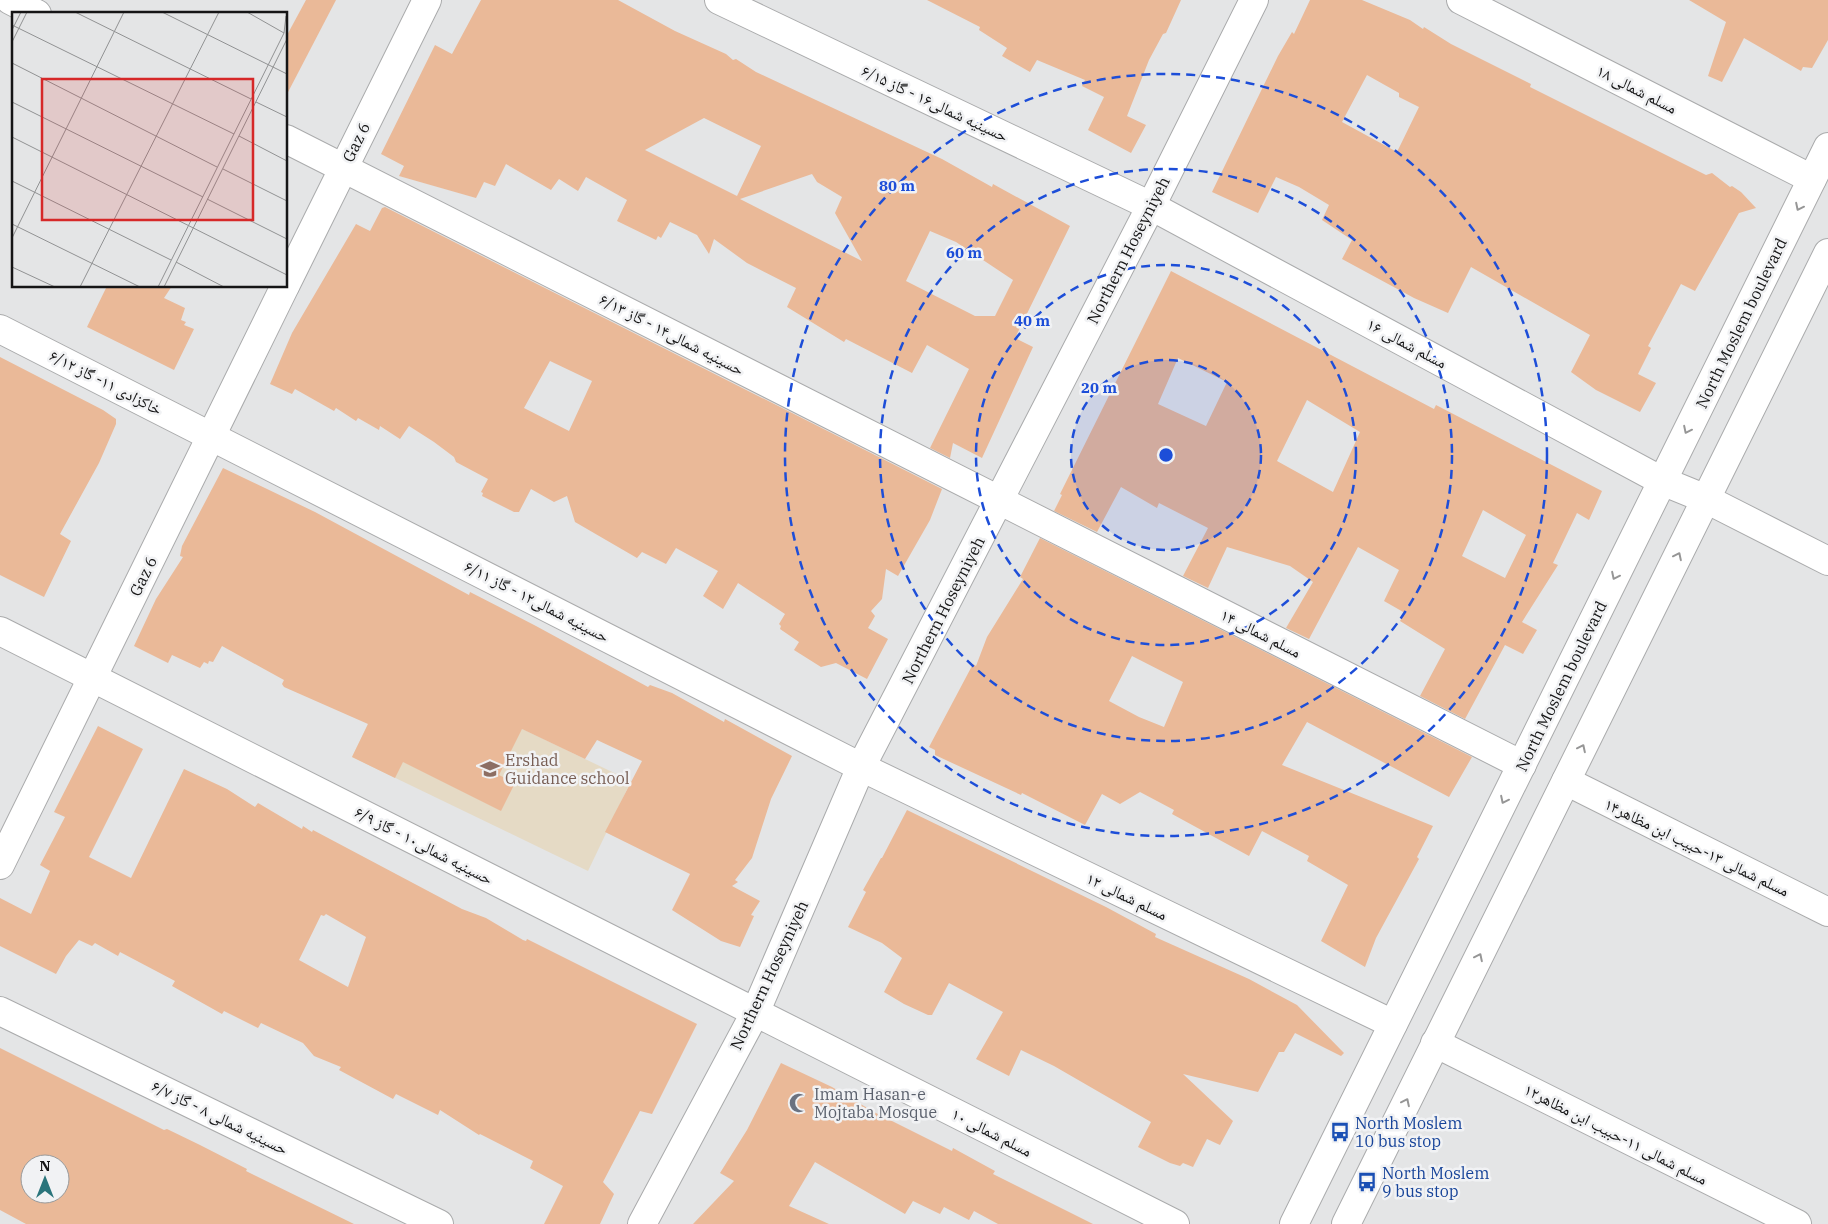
<svg xmlns="http://www.w3.org/2000/svg" width="1828" height="1224" viewBox="0 0 1828 1224" font-family="'IBM Plex Serif','Noto Naskh Arabic',serif">
<style>
.education{fill:#e5dac5}
.building{fill:#eab998;fill-rule:evenodd}
.lines{fill:none;stroke-linecap:round;stroke-linejoin:round}
.minor-casing{stroke:#aaabac;stroke-width:30}
.tertiary-casing{stroke:#aaabac;stroke-width:30}
.secondary-casing{stroke:#aaabac;stroke-width:30}
.minor{stroke:#fff;stroke-width:28}
.tertiary{stroke:#fff;stroke-width:28}
.secondary{stroke:#fff;stroke-width:28}
.oneway{stroke:#969696}
.ring{fill:none;stroke:#1d4ed8;stroke-width:2.5;stroke-dasharray:9 6}
.labels{text-anchor:middle;stroke-width:5;stroke-linejoin:round;paint-order:stroke}
.street-label{font-size:16px;fill:#151516;stroke:#f1f2f4}
.education-label{font-size:16px;fill:#785e54;stroke:#f1f2f4;text-anchor:start}
.worship-label{font-size:16px;fill:#5b616d;stroke:#f1f2f4;text-anchor:start}
.transit-label{font-size:16px;fill:#164399;stroke:#f1f2f4;text-anchor:start}
.inset-road{fill:none;stroke:#919293;stroke-width:1}
.view{fill:#d62828;fill-opacity:0.15;stroke:#d62828;stroke-width:2.5}
.inset-edge{fill:none;stroke:#151516;stroke-width:2.5}
.centre{fill:#1d4ed8;stroke:#f1f2f4;stroke-width:2.5}
.ring-label{font-size:15px;text-anchor:middle;font-weight:bold;fill:#1d4ed8;stroke:#f1f2f4;stroke-width:5;stroke-linejoin:round;paint-order:stroke}
</style>
<rect width="100%" height="100%" fill="#e4e5e6"/>
<path class="education" d="M 395,668 L 631,781 L 588,871 L 352,757 Z"/>
<g class="building">
<path d="M 306,0 L 336,0 L 286,96 L 286,37 Z"/>
<path d="M 481,0 L 618,0 L 675,31 L 726,54 L 733,60 L 736,59 L 756,72 L 942,159 L 992,187 L 993,184 L 1070,226 L 1015,338 L 1033,347 L 982,458 L 953,443 L 950,458 L 930,448 L 969,369 L 927,345 L 912,373 L 846,339 L 844,342 L 787,307 L 796,288 L 747,263 L 714,239 L 709,254 L 697,235 L 670,222 L 661,238 L 658,236 L 656,240 L 617,221 L 627,200 L 586,177 L 578,191 L 559,179 L 551,190 L 506,164 L 495,186 L 484,182 L 476,198 L 399,176 L 404,166 L 381,154 L 435,45 L 452,54 ZM 704,118 L 761,146 L 737,196 L 645,150 ZM 812,174 L 817,182 L 842,197 L 835,213 L 862,261 L 740,199 ZM 930,231 L 956,242 L 1013,280 L 995,316 L 975,316 L 906,281 Z"/>
<path d="M 927,0 L 1181,0 L 1166,33 L 1163,34 L 1149,60 L 1127,116 L 1146,125 L 1131,153 L 1088,130 L 1104,97 L 1082,86 L 1085,80 L 1037,60 L 1030,72 L 1002,56 L 1007,48 L 979,30 L 980,27 Z"/>
<path d="M 1310,0 L 1362,0 L 1410,20 L 1423,29 L 1424,27 L 1451,44 L 1531,84 L 1530,87 L 1706,175 L 1712,173 L 1730,187 L 1732,186 L 1741,192 L 1756,208 L 1739,213 L 1695,291 L 1681,284 L 1648,346 L 1651,348 L 1638,374 L 1656,383 L 1640,412 L 1596,390 L 1571,372 L 1590,335 L 1471,267 L 1448,313 L 1414,298 L 1342,259 L 1352,240 L 1322,220 L 1329,205 L 1299,187 L 1276,177 L 1258,213 L 1212,192 L 1278,56 L 1292,32 L 1294,34 ZM 1367,75 L 1399,93 L 1399,97 L 1419,107 L 1397,152 L 1342,122 Z"/>
<path d="M 1689,0 L 1828,0 L 1828,40 L 1812,68 L 1803,67 L 1801,71 L 1744,38 L 1722,82 L 1708,76 L 1726,22 Z"/>
<path d="M 385,207 L 942,489 L 930,520 L 898,576 L 886,569 L 882,599 L 871,611 L 875,616 L 868,628 L 888,639 L 867,679 L 836,663 L 821,667 L 794,650 L 799,642 L 780,629 L 781,626 L 779,624 L 785,614 L 738,583 L 723,609 L 703,596 L 718,571 L 676,548 L 666,564 L 642,552 L 637,558 L 575,522 L 567,496 L 554,502 L 531,489 L 519,512 L 514,512 L 482,496 L 483,493 L 481,492 L 488,479 L 456,462 L 454,457 L 434,442 L 409,426 L 400,439 L 380,426 L 379,430 L 358,418 L 356,421 L 336,408 L 334,411 L 295,389 L 292,394 L 270,384 L 292,333 L 356,224 L 370,231 L 382,208 ZM 550,361 L 592,381 L 569,431 L 524,408 Z"/>
<path d="M 1171,271 L 1434,409 L 1436,405 L 1602,491 L 1589,520 L 1577,513 L 1553,563 L 1558,565 L 1522,622 L 1537,630 L 1523,654 L 1505,645 L 1465,719 L 1420,696 L 1445,649 L 1400,621 L 1405,613 L 1384,601 L 1399,570 L 1358,547 L 1309,639 L 1286,628 L 1313,582 L 1290,566 L 1227,547 L 1208,588 L 1183,576 L 1208,528 L 1159,503 L 1157,508 L 1121,487 L 1097,532 L 1054,511 L 1062,495 L 1060,494 ZM 1178,358 L 1227,382 L 1206,426 L 1158,404 ZM 1307,400 L 1360,432 L 1333,492 L 1277,461 ZM 1483,510 L 1526,535 L 1505,578 L 1462,556 Z"/>
<path d="M 107,286 L 172,286 L 164,298 L 185,308 L 181,320 L 186,322 L 184,325 L 194,329 L 174,370 L 87,327 Z"/>
<path d="M 0,357 L 103,410 L 116,419 L 116,424 L 99,463 L 60,534 L 71,541 L 44,597 L 0,575 Z"/>
<path d="M 223,468 L 315,512 L 469,595 L 470,592 L 536,626 L 648,687 L 650,685 L 672,693 L 724,722 L 725,719 L 792,756 L 771,799 L 752,858 L 735,880 L 738,882 L 732,886 L 760,901 L 751,915 L 754,916 L 740,947 L 721,941 L 672,910 L 690,874 L 605,832 L 642,761 L 597,740 L 585,759 L 522,729 L 499,775 L 515,783 L 501,811 L 403,762 L 395,778 L 352,757 L 368,724 L 284,687 L 282,684 L 284,680 L 222,646 L 213,662 L 209,661 L 208,664 L 204,662 L 200,668 L 172,655 L 168,663 L 134,646 L 156,599 L 183,557 L 180,556 L 182,546 Z"/>
<path d="M 1040,538 L 1472,757 L 1449,797 L 1307,722 L 1282,765 L 1433,826 L 1417,857 L 1419,859 L 1376,938 L 1365,967 L 1321,941 L 1348,885 L 1307,861 L 1309,856 L 1262,831 L 1249,856 L 1172,814 L 1174,810 L 1140,792 L 1120,804 L 1102,794 L 1085,825 L 1022,793 L 1021,795 L 935,755 L 935,750 L 929,747 L 973,664 L 976,666 L 987,637 L 1023,579 L 1020,577 ZM 1132,656 L 1183,682 L 1164,727 L 1139,717 L 1109,701 Z"/>
<path d="M 98,726 L 143,749 L 89,857 L 131,878 L 184,769 L 227,789 L 255,807 L 258,803 L 302,829 L 303,826 L 312,832 L 313,830 L 462,909 L 486,918 L 523,940 L 526,941 L 527,939 L 697,1024 L 652,1114 L 640,1111 L 603,1182 L 614,1194 L 600,1224 L 544,1224 L 563,1186 L 530,1168 L 533,1161 L 480,1134 L 479,1135 L 440,1110 L 438,1115 L 396,1094 L 393,1099 L 339,1070 L 341,1067 L 314,1056 L 303,1043 L 261,1023 L 258,1028 L 224,1011 L 222,1014 L 172,986 L 175,981 L 120,952 L 118,956 L 95,943 L 92,946 L 79,940 L 66,956 L 56,974 L 0,946 L 0,898 L 31,914 L 50,871 L 40,865 L 65,817 L 54,812 ZM 326,914 L 366,937 L 348,987 L 299,960 L 321,915 L 324,916 Z"/>
<path d="M 907,810 L 1106,907 L 1156,934 L 1155,937 L 1249,979 L 1297,1005 L 1344,1053 L 1341,1056 L 1295,1033 L 1284,1052 L 1279,1052 L 1258,1092 L 1183,1074 L 1233,1121 L 1220,1145 L 1207,1139 L 1193,1167 L 1183,1163 L 1180,1166 L 1170,1163 L 1138,1147 L 1151,1122 L 1054,1066 L 1021,1050 L 1009,1076 L 976,1059 L 1003,1012 L 949,983 L 932,1015 L 928,1015 L 904,1004 L 884,992 L 902,958 L 882,943 L 848,927 L 866,892 L 863,890 L 881,858 L 882,858 Z"/>
<path d="M 0,1048 L 164,1130 L 167,1129 L 200,1145 L 247,1169 L 246,1171 L 354,1224 L 26,1224 L 0,1210 ZM 30,1164 L 60,1164 L 60,1194 L 30,1194 Z"/>
<path d="M 781,1063 L 832,1087 L 874,1112 L 952,1151 L 953,1148 L 995,1171 L 993,1174 L 1093,1224 L 998,1224 L 974,1211 L 969,1220 L 944,1207 L 940,1214 L 913,1201 L 905,1214 L 815,1162 L 789,1206 L 829,1224 L 693,1224 L 734,1181 L 720,1173 L 747,1130 Z"/>
</g>
<g class="lines">
<defs>
<g id="minor">
<path d="M 10,0 L 37,14"/>
<path d="M 719,0 L 1151,206 L 1662,481"/>
<path d="M 1461,0 L 1812,179"/>
<path d="M 286,139 L 1522,765"/>
<path d="M 286,284 L 427,0"/>
<path d="M 0,329 L 861,767 L 1393,1024"/>
<path d="M 1706,499 L 1828,561"/>
<path d="M 0,631 L 1175,1224"/>
<path d="M 1566,781 L 1828,912"/>
<path d="M 0,865 L 285,286"/>
<path d="M 0,1011 L 439,1224"/>
<path d="M 1435,1043 L 1797,1224"/>
<path d="M 642,1224 L 755,1013 L 861,767 L 1151,206 L 1254,0"/>
</g>
<g id="tertiary">
<path d="M 1294,1224 L 1828,147"/>
<path d="M 1346,1224 L 1828,253"/>
</g>
<path id="secondary" d="M 1662,481 L 1706,499"/>
</defs>
<use href="#minor" class="minor-casing"/>
<use href="#tertiary" class="tertiary-casing"/>
<use href="#secondary" class="secondary-casing"/>
<use href="#minor" class="minor"/>
<use href="#tertiary" class="tertiary"/>
<use href="#secondary" class="secondary"/>
</g>
<defs><path id="oneway-chevron" d="M-2-3.5L2.5 0L-2 3.5" fill="none" stroke-width="1.6" stroke-linecap="round" stroke-linejoin="round" transform="scale(1.25)"/></defs>
<g class="oneway">
<use href="#oneway-chevron" transform="translate(1799 207) rotate(116)"/>
<use href="#oneway-chevron" transform="translate(1687 430) rotate(116)"/>
<use href="#oneway-chevron" transform="translate(1678 556) rotate(-64)"/>
<use href="#oneway-chevron" transform="translate(1615 576) rotate(116)"/>
<use href="#oneway-chevron" transform="translate(1582 748) rotate(-64)"/>
<use href="#oneway-chevron" transform="translate(1504 800) rotate(116)"/>
<use href="#oneway-chevron" transform="translate(1479 957) rotate(-64)"/>
<use href="#oneway-chevron" transform="translate(1406 1102) rotate(-64)"/>
</g>
<circle cx="1166" cy="455" r="95" fill="#1d4ed8" fill-opacity=".12"/>
<g class="ring">
<circle cx="1166" cy="455" r="95"/>
<circle cx="1166" cy="455" r="190"/>
<circle cx="1166" cy="455" r="286"/>
<circle cx="1166" cy="455" r="381"/>
</g>
<defs>
<symbol id="school-bare" viewBox="-9 -9 18 18"><path d="M0-5L7-2L0 1L-7-2ZM-4 1L0 2.5L4 1V4Q0 6-4 4Z" fill="#8d6e63" stroke="#f1f2f4" stroke-width="2.5" paint-order="stroke"/></symbol>
<symbol id="mosque-bare" viewBox="-9 -9 18 18"><path d="M3.5-4.9A6 6 0 1 0 3.5 4.9A5 5 0 1 1 3.5-4.9Z" fill="#6b7280" stroke="#f1f2f4" stroke-width="2.5" paint-order="stroke"/></symbol>
<symbol id="bus-bare" viewBox="-9 -9 18 18"><path d="M-5-6H5V4H4V6H2V4H-2V6H-4V4H-5ZM-3.5-4V0h7V-4ZM-3.5 1.2v1.5H-2V1.2ZM2 1.2v1.5H3.5V1.2Z" fill="#1a4fb4" stroke="#f1f2f4" stroke-width="2.5" paint-order="stroke"/></symbol>
</defs>
<g fill-rule="evenodd">
<use href="#school-bare" x="476" y="755" width="28" height="28"/>
<use href="#mosque-bare" x="785" y="1089" width="28" height="28"/>
<use href="#bus-bare" x="1326" y="1118" width="28" height="28"/>
<use href="#bus-bare" x="1353" y="1168" width="28" height="28"/>
</g>
<g class="labels">
<g class="street-label">
<text transform="translate(1637 89) rotate(27)" y="6">مسلم شمالی ۱۸</text>
<text transform="translate(935 103) rotate(25)" y="6">حسینیه شمالی۱۶ - گاز ۶/۱۵</text>
<text transform="translate(356 142) rotate(-64)" y="6">Gaz 6</text>
<text transform="translate(1128 250) rotate(-63)" y="6">Northern Hoseyniyeh</text>
<text transform="translate(1741 323) rotate(-64)" y="6">North Moslem boulevard</text>
<text transform="translate(672 334) rotate(27)" y="6">حسینیه شمالی۱۴ - گاز ۶/۱۳</text>
<text transform="translate(1407 343) rotate(28)" y="6">مسلم شمالی ۱۶</text>
<text transform="translate(106 382) rotate(27)" y="6">خاکزادی ۱۱- گاز ۶/۱۲</text>
<text transform="translate(143 576) rotate(-64)" y="6">Gaz 6</text>
<text transform="translate(537 601) rotate(27)" y="6">حسینیه شمالی۱۲ - گاز ۶/۱۱</text>
<text transform="translate(943 610) rotate(-63)" y="6">Northern Hoseyniyeh</text>
<text transform="translate(1261 633) rotate(27)" y="6">مسلم شمالی ۱۴</text>
<text transform="translate(1561 686) rotate(-64)" y="6">North Moslem boulevard</text>
<text transform="translate(424 845) rotate(27)" y="6">حسینیه شمالی۱۰ - گاز ۶/۹</text>
<text transform="translate(1697 847) rotate(26)" y="6">مسلم شمالی ۱۳-حبیب ابن مظاهر۱۴</text>
<text transform="translate(1127 896) rotate(26)" y="6">مسلم شمالی ۱۲</text>
<text transform="translate(769 975) rotate(-65)" y="6">Northern Hoseyniyeh</text>
<text transform="translate(220 1117) rotate(26)" y="6">حسینیه شمالی ۸ - گاز ۶/۷</text>
<text transform="translate(992 1132) rotate(27)" y="6">مسلم شمالی ۱۰</text>
<text transform="translate(1616 1134) rotate(27)" y="6">مسلم شمالی ۱۱-حبیب ابن مظاهر۱۲</text>
</g>
<g class="education-label">
<text x="505" y="766">Ershad<tspan x="505" dy="18">Guidance school</tspan></text>
</g>
<g class="worship-label">
<text x="814" y="1100">Imam Hasan-e<tspan x="814" dy="18">Mojtaba Mosque</tspan></text>
</g>
<g class="transit-label">
<text x="1355" y="1129">North Moslem<tspan x="1355" dy="18">10 bus stop</tspan></text>
<text x="1382" y="1179">North Moslem<tspan x="1382" dy="18">9 bus stop</tspan></text>
</g>
</g>
<g transform="translate(12 12)">
<rect width="275" height="275" fill="#e4e5e6"/>
<path class="inset-road" d="M 63,0 L 239,87M 150,0 L 275,62M 235,0 L 272,21M 0,13 L 222,122M 0,18 L 9,0M 0,30 L 15,0M 0,51 L 205,155M 0,90 L 191,185M 244,90 L 275,105M 227,124 L 275,149M 0,125 L 275,263M 211,157 L 275,189M 0,169 L 159,248M 195,187 L 275,227M 0,212 L 128,275M 0,226 L 112,0M 164,250 L 212,275M 0,255 L 43,275M 68,275 L 207,0M 146,275 L 272,21 L 274,4M 152,275 L 275,27"/>
<path class="view" d="M 30,67 L 241,67 L 241,208 L 30,208 Z"/>
<rect width="275" height="275" class="inset-edge"/>
</g>
<circle cx="1166" cy="455" r="8" class="centre"/>
<g class="ring-label">
<text x="897" y="191">80 m</text>
<text x="964" y="258">60 m</text>
<text x="1032" y="326">40 m</text>
<text x="1099" y="393">20 m</text>
</g>
<g transform="translate(45 1179)"><circle r="24" fill="#f1f2f4" stroke="#999a9b"/>
<path d="M0-4L9 19L0 12L-9 19Z" fill="#2a747b"/>
<text y="-8" font-size="14" font-weight="bold" text-anchor="middle" fill="#151516">N</text>
</g>
</svg>
